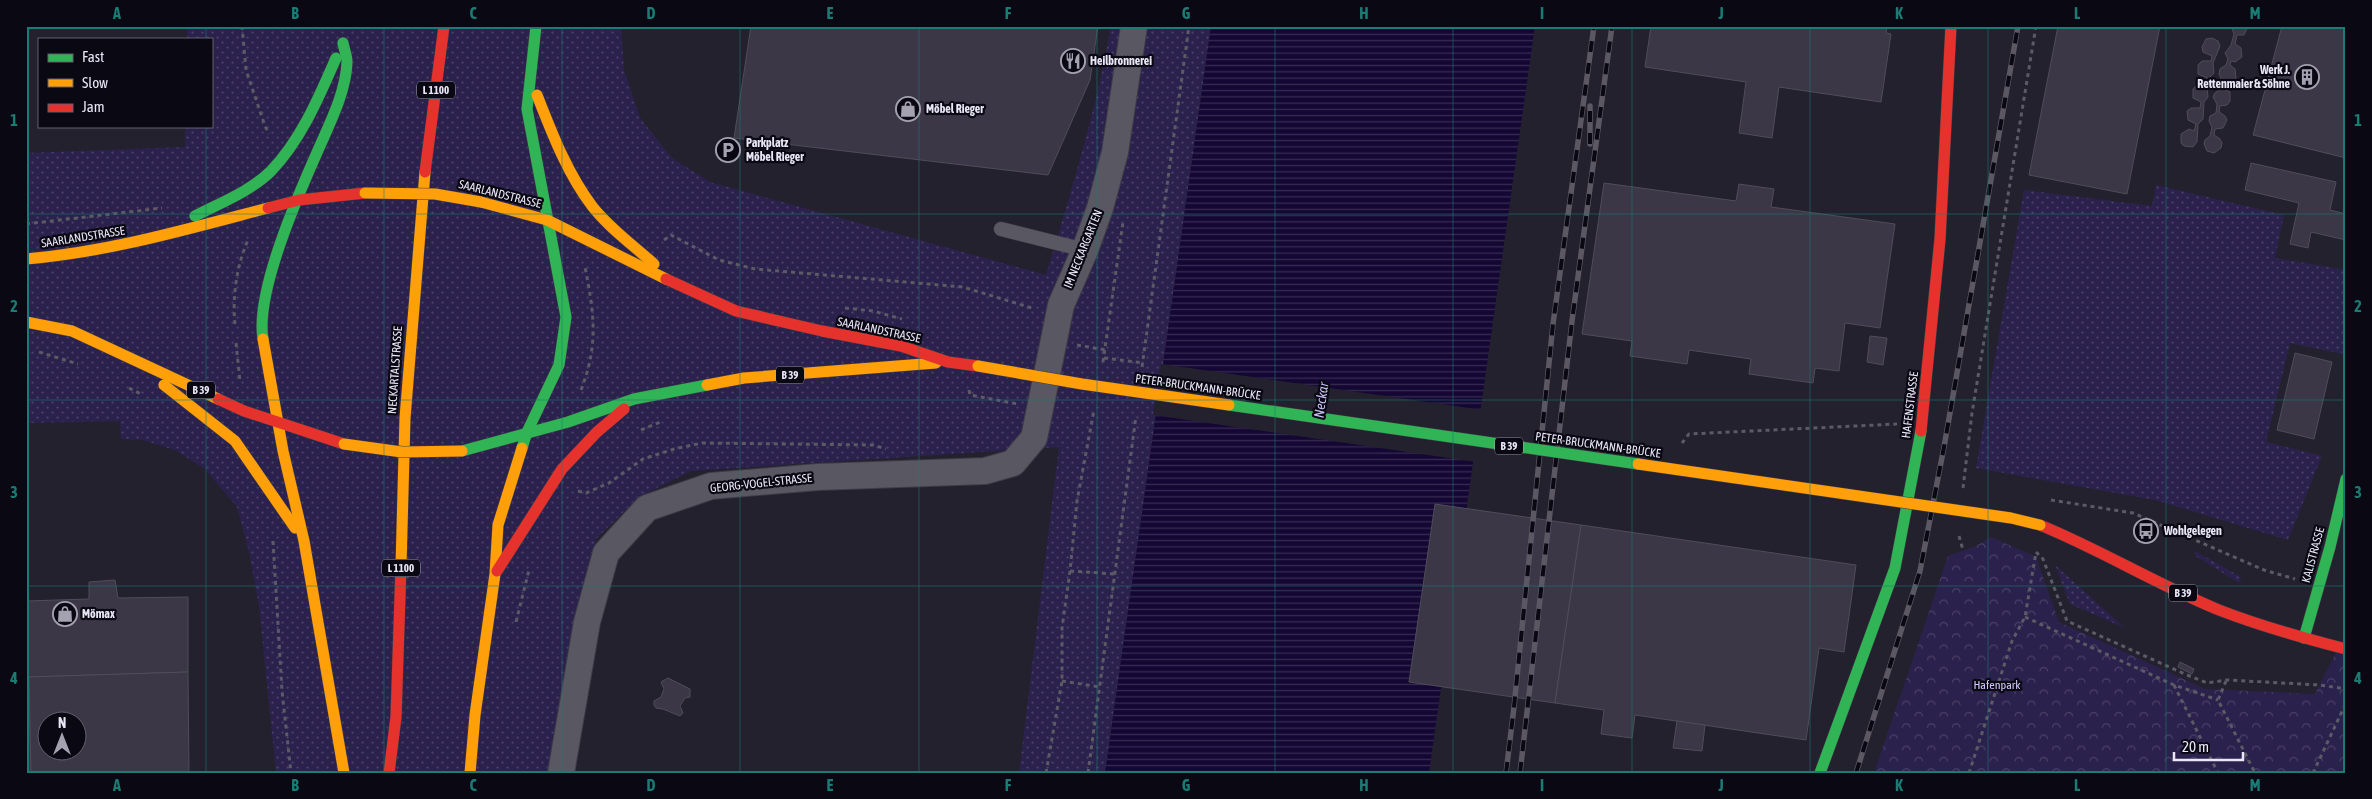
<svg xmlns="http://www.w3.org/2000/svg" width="2372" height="799" viewBox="0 0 2372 799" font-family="'Asap Condensed',sans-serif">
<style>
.grass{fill:url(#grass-dots)}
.park{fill:url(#park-crowns)}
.water{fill:url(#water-rules)}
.pier{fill:#24212e}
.building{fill:#3b3747;stroke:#4f4d58;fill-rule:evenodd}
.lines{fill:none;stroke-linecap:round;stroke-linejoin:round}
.lane-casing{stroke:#3e3b47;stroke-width:15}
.street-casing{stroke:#3e3b47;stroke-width:28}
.fast-casing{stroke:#3e3b47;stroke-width:12}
.slow-casing{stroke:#3e3b47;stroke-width:12}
.jam-casing{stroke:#3e3b47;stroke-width:12}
.path{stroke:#5c5a64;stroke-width:3;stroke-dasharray:4 4;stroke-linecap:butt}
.lane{stroke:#595761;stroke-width:14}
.street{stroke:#595761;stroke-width:26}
.fast{stroke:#30b455;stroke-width:11}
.slow{stroke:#ff9f0a;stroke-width:11}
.jam{stroke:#e5322d;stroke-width:11}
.rail-casing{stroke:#5b5864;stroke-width:5.5}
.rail{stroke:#0a0812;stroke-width:4;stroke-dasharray:11;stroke-linecap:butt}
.fast-bridge-casing{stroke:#3e3b47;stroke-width:12;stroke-linecap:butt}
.slow-bridge-casing{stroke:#3e3b47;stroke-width:12;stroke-linecap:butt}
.fast-bridge{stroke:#30b455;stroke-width:11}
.slow-bridge{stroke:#ff9f0a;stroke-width:11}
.grid{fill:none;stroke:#1a7c75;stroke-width:1;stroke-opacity:0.55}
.labels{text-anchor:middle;stroke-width:4.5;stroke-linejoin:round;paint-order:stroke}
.shield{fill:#0a0812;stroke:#a6a4b2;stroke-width:1}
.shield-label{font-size:11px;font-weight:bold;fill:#e9e7f7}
.poi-label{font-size:12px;font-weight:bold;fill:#e9e7f7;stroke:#0a0812;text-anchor:start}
.street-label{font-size:12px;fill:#e9e7f7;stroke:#0a0812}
.park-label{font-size:12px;fill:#d1cbfe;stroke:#0a0812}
.water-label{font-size:14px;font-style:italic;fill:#c7c1f4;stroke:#0a0812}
.neatline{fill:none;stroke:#1a7c75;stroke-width:2}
.grid-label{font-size:16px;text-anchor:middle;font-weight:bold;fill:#1a7c75}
</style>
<defs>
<pattern id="grass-dots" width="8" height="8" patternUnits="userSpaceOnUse" patternTransform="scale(1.25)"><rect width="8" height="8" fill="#2b214d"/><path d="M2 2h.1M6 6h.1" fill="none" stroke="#4a4167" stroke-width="1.8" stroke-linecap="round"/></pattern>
<pattern id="park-crowns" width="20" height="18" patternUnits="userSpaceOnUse" patternTransform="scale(1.25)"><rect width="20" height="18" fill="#2b214d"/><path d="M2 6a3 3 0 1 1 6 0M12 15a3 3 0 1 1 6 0" fill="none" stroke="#4a4167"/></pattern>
<pattern id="water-rules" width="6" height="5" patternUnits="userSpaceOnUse" patternTransform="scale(1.25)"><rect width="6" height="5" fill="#150734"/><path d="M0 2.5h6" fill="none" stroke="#372b52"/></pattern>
</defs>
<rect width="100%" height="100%" fill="#24212e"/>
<g class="grass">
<path d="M 187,26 L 621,26 L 624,70 L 640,118 L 672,158 L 710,182 L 1046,275 C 1071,192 1096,111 1111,26 L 1211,26 L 1105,773 L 1019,773 L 1059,447 L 691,471 L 639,497 L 596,539 L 556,723 L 548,773 L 276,773 L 259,606 L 249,552 L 237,507 L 205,469 L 175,450 L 142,440 L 121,439 L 120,421 L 26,423 L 26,153 L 185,147 L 185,126 L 211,126 L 211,39 L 187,39 Z"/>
<path d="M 2156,185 L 2284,215 L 2275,258 L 2346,270 L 2346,337 L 2342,354 L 2290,343 L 2266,442 L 2322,456 L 2288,540 L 2155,500 L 1976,468 L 2024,190 L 2152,206 Z"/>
<path d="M 2195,551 L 2241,577 L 2239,583 L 2194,555 Z"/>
<path d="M 2055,565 L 2125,628 L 2070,604 Z"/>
</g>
<path class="park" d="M 1991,537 L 2036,557 L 2059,622 L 2205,689 L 2315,694 L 2346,633 L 2346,773 L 1874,773 L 1948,556 L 1976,546 Z"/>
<path class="water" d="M 1211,26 L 1535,26 L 1429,773 L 1105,773 Z"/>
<path class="pier" d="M 1161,364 L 1483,410 L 1476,462 L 1153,415 Z"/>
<g class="building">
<path d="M 751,26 L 1098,26 L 1090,80 L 1048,175 L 734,138 Z"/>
<path d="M 1651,26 L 1887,26 L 1886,33 L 1891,34 L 1881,102 L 1779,87 L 1772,138 L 1739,133 L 1746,82 L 1645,67 Z"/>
<path d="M 2058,26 L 2160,26 L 2127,194 L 2029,175 Z"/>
<path d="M 2231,26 L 2248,26 L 2244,35 L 2237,35 L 2235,44 L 2241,48 L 2242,57 L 2235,62 L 2231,61 L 2230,65 L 2235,69 L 2236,78 L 2232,81 L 2226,82 L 2224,89 L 2230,92 L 2230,101 L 2227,105 L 2220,106 L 2219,112 L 2225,116 L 2227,120 L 2223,128 L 2215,129 L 2214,135 L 2220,139 L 2222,143 L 2221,148 L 2214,153 L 2207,151 L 2204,144 L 2205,140 L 2210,136 L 2212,127 L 2209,121 L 2210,116 L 2216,113 L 2217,104 L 2213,97 L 2215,93 L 2221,89 L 2223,82 L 2219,74 L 2220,69 L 2226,65 L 2228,59 L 2225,53 L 2231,45 L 2234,34 Z"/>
<path d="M 2282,26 L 2346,26 L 2346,158 L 2253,135 Z"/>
<path d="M 2212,38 L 2218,41 L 2220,46 L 2213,63 L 2214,73 L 2210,77 L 2207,87 L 2208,97 L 2204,102 L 2203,119 L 2198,124 L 2197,142 L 2193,147 L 2184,146 L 2181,143 L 2181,134 L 2189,129 L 2194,131 L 2196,124 L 2188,120 L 2187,111 L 2191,108 L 2200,108 L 2201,102 L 2193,98 L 2193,89 L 2196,86 L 2205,86 L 2207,78 L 2198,74 L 2198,65 L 2202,61 L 2211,61 L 2212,56 L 2203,52 L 2202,47 L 2206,39 Z"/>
<path d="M 2251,163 L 2336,182 L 2330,210 L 2346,214 L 2346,240 L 2311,232 L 2308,248 L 2290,244 L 2299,203 L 2245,190 Z"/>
<path d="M 1604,183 L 1736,201 L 1739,184 L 1774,189 L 1771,207 L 1895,224 L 1880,328 L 1845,323 L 1839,371 L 1815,368 L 1813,383 L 1749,374 L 1751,359 L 1689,350 L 1687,364 L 1630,356 L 1632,341 L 1582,334 Z"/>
<path d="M 1870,336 L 1887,338 L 1883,365 L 1867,362 Z"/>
<path d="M 2295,353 L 2332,362 L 2314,439 L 2277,430 Z"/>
<path d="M 1435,504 L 1581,525 L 1555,703 L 1409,682 Z"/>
<path d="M 1581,525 L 1856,565 L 1844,652 L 1819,648 L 1806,740 L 1635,715 L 1632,738 L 1601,734 L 1604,710 L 1555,703 Z"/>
<path d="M 115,580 L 118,598 L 188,597 L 188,672 L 29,677 L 31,773 L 26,773 L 26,601 L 89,599 L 89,582 Z"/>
<path d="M 2180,662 L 2194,669 L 2192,674 L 2178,667 Z"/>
<path d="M 188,672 L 189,773 L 31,773 L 29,677 ZM 48,722 L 78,722 L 78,752 L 48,752 Z"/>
<path d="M 668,678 L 690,689 L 690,697 L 685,698 L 680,706 L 683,713 L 680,716 L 663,709 L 656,708 L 654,705 L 654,701 L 661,697 L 664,689 L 661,682 Z"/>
<path d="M 1677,721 L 1705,725 L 1702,751 L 1673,748 Z"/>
</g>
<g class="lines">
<defs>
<path id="lane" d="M 1001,229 L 1085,250"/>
<path id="street" d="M 561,773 L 587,622 L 606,553 L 647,508 L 711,486 L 818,477 L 985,471 L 1013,463 L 1034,438 L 1061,305 L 1085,250 L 1100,208 L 1115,152 L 1134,26"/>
<g id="fast">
<path d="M 195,216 C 220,203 251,191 271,171 C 301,140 319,97 336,58"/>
<path d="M 263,339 C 255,292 299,193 319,148 C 331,121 346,91 347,62 C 347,56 344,49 343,43"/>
<path d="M 522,448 L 527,432 L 559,365 L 566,317 L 527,109 L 536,26"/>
<path d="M 462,451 L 568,422 L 634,399 L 707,385"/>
<path d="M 2304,638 L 2330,547 L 2346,479"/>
<path d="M 1820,773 L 1895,568 L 1921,431"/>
</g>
<g id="slow">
<path d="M 537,95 C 552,133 567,173 592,206 C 609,228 633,245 654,264"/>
<path d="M 481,202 L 547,220 L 666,279"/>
<path d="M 26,259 C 109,252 188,229 268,208"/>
<path d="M 26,322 L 72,331 L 218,399"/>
<path d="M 263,339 L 283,451 L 304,541 L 344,773"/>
<path d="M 164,385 L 235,441 L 295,528"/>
<path d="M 707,385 L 744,378 L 936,363"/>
<path d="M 401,566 L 405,418 L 425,172"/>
<path d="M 470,773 L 475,715 L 495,574 L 498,525 L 522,448"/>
</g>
<g id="jam">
<path d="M 425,172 L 444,26"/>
<path d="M 268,208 L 299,200 L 365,193"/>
<path d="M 666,279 L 736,311 L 822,331 L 901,346 L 948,362 L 978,366"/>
<path d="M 218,399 L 244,411 L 344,444"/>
<path d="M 1921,431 L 1940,239 L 1951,26"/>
<path d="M 2040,525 C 2101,550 2158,585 2219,610 C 2260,626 2303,638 2346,649"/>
<path d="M 497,571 L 562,469 L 597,432 L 624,409"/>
<path d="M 389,773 L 396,717 L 401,566"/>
</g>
</defs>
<use href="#lane" class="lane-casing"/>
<use href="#street" class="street-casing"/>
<use href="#fast" class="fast-casing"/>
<use href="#slow" class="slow-casing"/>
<use href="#jam" class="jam-casing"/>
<g class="path">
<path d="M 242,26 L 246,70 L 265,126 L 269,134"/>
<path d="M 26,224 L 162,208"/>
<path d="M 664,240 L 671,235 L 719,260 L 755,269 L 963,287 L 1035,309"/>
<path d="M 845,308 L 873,311 L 902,319"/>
<path d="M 235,324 C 232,297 237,264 248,240"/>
<path d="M 236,343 L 240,381"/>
<path d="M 1077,345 L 1106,350"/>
<path d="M 39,352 L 78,364"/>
<path d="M 1104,358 L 1143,363"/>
<path d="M 1103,362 L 1123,222"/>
<path d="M 1142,367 L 1189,26"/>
<path d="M 129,388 L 141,394"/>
<path d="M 581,390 C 599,344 594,313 585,267"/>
<path d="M 969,390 L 970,395 L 1018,404"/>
<path d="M 641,430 L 663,421"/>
<path d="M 1682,443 L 1689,434 L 1897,424"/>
<path d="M 1963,488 L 1972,413 L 2036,26"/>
<path d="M 578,491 L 586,493 L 609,483 L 643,459 L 674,449 L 702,443 L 873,445 L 886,449"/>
<path d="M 2051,500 L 2133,513 L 2264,570 L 2295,579"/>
<path d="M 1959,536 L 1963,550"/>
<path d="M 273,541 L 282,691 L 291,773"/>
<path d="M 2036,552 L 2043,559 L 2067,621 L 2187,675 L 2207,683 L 2227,680 L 2320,685 L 2346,689"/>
<path d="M 1070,571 L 1115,574"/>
<path d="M 2025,617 L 2174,685 L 2218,700"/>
<path d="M 516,622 L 529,570"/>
<path d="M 1062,681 L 1100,687"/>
<path d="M 2226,681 L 2218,700 L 2255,773"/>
<path d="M 2174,685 L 2218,773"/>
<path d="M 1046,773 L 1062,681 L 1062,628 L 1070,571 L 1077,501 L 1094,410"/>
<path d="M 1088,773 L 1136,416"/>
<path d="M 1969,773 L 2012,641 L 2025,617 L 2036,552"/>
<path d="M 2313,773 L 2346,703"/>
</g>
<use href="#lane" class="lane"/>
<use href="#street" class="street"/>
<use href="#fast" class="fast"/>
<use href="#slow" class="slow"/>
<use href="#jam" class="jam"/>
<defs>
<g id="rail">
<path d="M 1590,144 L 1590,106"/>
<path d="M 1506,773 L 1514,707 L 1553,324 L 1594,26"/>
<path d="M 1520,773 L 1572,321 L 1612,26"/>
<path d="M 1856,773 L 1920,571 L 1944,447 L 2018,26"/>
</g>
</defs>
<use href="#rail" class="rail-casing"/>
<use href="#rail" class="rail"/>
<defs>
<path id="fast-bridge" d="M 1229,405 L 1638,464"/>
<g id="slow-bridge">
<path d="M 365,193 L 435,194 L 481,202"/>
<path d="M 978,366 L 1082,384 L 1229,405"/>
<path d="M 344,444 L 402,452 L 462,451"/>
<path d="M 1638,464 L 2011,518 L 2040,525"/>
</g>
</defs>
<use href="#fast-bridge" class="fast-bridge-casing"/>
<use href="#slow-bridge" class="slow-bridge-casing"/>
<use href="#fast-bridge" class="fast-bridge"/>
<use href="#slow-bridge" class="slow-bridge"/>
</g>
<path class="grid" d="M 206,26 L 206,39M 384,26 L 384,773M 562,26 L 562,773M 740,26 L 740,773M 919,26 L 919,773M 1097,26 L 1097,773M 1275,26 L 1275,773M 1453,26 L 1453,773M 1632,26 L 1632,773M 1810,26 L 1810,773M 1988,26 L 1988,773M 2166,26 L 2166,773M 206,126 L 206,773M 26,214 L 2346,214M 26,400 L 2346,400M 26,586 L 2346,586"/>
<defs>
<symbol id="restaurant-ring" viewBox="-11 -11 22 22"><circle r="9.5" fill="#0a0812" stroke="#a4a2b1" stroke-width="1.5"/><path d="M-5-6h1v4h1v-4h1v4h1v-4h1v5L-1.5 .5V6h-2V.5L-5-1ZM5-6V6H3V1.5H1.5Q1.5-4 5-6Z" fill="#a4a2b1"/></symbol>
<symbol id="building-ring" viewBox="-11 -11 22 22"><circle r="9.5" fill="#0a0812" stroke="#a4a2b1" stroke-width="1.5"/><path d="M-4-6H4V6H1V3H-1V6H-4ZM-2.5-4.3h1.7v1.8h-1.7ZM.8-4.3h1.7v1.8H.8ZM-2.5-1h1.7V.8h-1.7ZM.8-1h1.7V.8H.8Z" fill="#a4a2b1"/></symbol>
<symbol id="shop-ring" viewBox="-11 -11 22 22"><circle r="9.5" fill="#0a0812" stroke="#a4a2b1" stroke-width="1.5"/><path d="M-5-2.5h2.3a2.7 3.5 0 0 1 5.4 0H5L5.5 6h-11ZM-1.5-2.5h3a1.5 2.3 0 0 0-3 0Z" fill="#a4a2b1"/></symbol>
<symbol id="parking-ring" viewBox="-11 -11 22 22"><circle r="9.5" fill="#0a0812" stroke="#a4a2b1" stroke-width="1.5"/><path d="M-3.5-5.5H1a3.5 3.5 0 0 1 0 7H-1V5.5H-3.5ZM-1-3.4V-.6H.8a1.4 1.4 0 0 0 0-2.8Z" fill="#a4a2b1"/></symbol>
<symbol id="bus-ring" viewBox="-11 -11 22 22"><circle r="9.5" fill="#0a0812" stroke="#a4a2b1" stroke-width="1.5"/><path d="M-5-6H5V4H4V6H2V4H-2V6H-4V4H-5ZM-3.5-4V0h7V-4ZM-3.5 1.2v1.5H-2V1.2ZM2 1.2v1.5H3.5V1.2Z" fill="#a4a2b1"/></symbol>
</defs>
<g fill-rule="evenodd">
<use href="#restaurant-ring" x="1059" y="47" width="28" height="28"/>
<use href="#building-ring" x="2293" y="63" width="28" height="28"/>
<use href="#shop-ring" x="894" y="95" width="28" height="28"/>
<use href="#parking-ring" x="714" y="136" width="28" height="28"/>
<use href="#bus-ring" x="2132" y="517" width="28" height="28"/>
<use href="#shop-ring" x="51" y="600" width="28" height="28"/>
</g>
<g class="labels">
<g class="shield">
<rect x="417" y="81.5" width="38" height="17" rx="4"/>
<rect x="776" y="366.5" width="28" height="17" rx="4"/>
<rect x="187" y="381.5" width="28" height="17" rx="4"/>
<rect x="1495" y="437.5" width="28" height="17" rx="4"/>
<rect x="382" y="559.5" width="38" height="17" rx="4"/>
<rect x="2169" y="584.5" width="28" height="17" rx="4"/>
</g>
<g class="shield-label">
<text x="436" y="94">L 1100</text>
<text x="790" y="379">B 39</text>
<text x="201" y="394">B 39</text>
<text x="1509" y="450">B 39</text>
<text x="401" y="572">L 1100</text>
<text x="2183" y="597">B 39</text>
</g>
<g class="poi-label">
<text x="1090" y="65">Heilbronnerei</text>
<text x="2290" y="74" text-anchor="end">Werk J.<tspan x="2290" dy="14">Rettenmaier &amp; Söhne</tspan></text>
<text x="926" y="113">Möbel Rieger</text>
<text x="746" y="147">Parkplatz<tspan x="746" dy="14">Möbel Rieger</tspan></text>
<text x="2164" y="535">Wohlgelegen</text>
<text x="82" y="618">Mömax</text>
</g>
<g class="street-label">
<text transform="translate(500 194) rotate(14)" y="4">SAARLANDSTRASSE</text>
<text transform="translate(83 237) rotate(-9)" y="4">SAARLANDSTRASSE</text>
<text transform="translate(1083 249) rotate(-68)" y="4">IM NECKARGARTEN</text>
<text transform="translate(879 330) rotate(12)" y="4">SAARLANDSTRASSE</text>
<text transform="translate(395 370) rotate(-86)" y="4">NECKARTALSTRASSE</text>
<text transform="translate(1198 387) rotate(8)" y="4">PETER-BRUCKMANN-BRÜCKE</text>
<text transform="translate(1910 405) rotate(-83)" y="4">HAFENSTRASSE</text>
<text transform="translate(1598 445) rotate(8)" y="4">PETER-BRUCKMANN-BRÜCKE</text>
<text transform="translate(761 483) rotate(-6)" y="4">GEORG-VOGEL-STRASSE</text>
<text transform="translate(2313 555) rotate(-75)" y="4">KALISTRASSE</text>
</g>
<g class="park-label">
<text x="1997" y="689">Hafenpark</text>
</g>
<g class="water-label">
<text transform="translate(1321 400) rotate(-82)" y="5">Neckar</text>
</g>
</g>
<rect width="2372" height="799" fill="none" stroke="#0a0812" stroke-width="55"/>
<rect x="38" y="38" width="175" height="90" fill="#0a0812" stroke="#63616e"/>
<rect x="48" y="54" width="25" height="8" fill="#30b455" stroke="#63616e"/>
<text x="82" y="62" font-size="15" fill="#e9e7f7">Fast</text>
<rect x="48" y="79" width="25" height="8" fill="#ff9f0a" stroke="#63616e"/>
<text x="82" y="88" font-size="15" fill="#e9e7f7">Slow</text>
<rect x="48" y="104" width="25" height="8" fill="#e5322d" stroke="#63616e"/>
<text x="82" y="112" font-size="15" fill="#e9e7f7">Jam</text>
<g transform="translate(62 736)"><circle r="24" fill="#0a0812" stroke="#63616e"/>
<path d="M0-4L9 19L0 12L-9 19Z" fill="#a4a2b1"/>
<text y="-8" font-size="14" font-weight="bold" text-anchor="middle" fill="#e9e7f7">N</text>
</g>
<path d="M2174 752v8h69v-8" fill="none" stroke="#e9e7f7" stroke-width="2.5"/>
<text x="2182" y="752" font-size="15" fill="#e9e7f7" stroke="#0a0812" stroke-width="4" paint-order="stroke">20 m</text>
<rect x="28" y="28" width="2316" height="744" class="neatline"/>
<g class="grid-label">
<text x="117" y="19">A</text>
<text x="295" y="19">B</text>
<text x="473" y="19">C</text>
<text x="651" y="19">D</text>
<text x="830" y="19">E</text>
<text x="1008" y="19">F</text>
<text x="1186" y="19">G</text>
<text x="1364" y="19">H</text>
<text x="1542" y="19">I</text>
<text x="1721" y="19">J</text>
<text x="1899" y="19">K</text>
<text x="2077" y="19">L</text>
<text x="2255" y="19">M</text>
<text x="14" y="126">1</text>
<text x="2358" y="126">1</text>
<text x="14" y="312">2</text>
<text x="2358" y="312">2</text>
<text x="14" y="498">3</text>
<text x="2358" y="498">3</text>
<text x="14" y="684">4</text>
<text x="2358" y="684">4</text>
<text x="117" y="791">A</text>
<text x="295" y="791">B</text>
<text x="473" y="791">C</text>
<text x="651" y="791">D</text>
<text x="830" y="791">E</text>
<text x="1008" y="791">F</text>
<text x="1186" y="791">G</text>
<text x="1364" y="791">H</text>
<text x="1542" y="791">I</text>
<text x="1721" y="791">J</text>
<text x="1899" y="791">K</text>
<text x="2077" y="791">L</text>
<text x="2255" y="791">M</text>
</g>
</svg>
